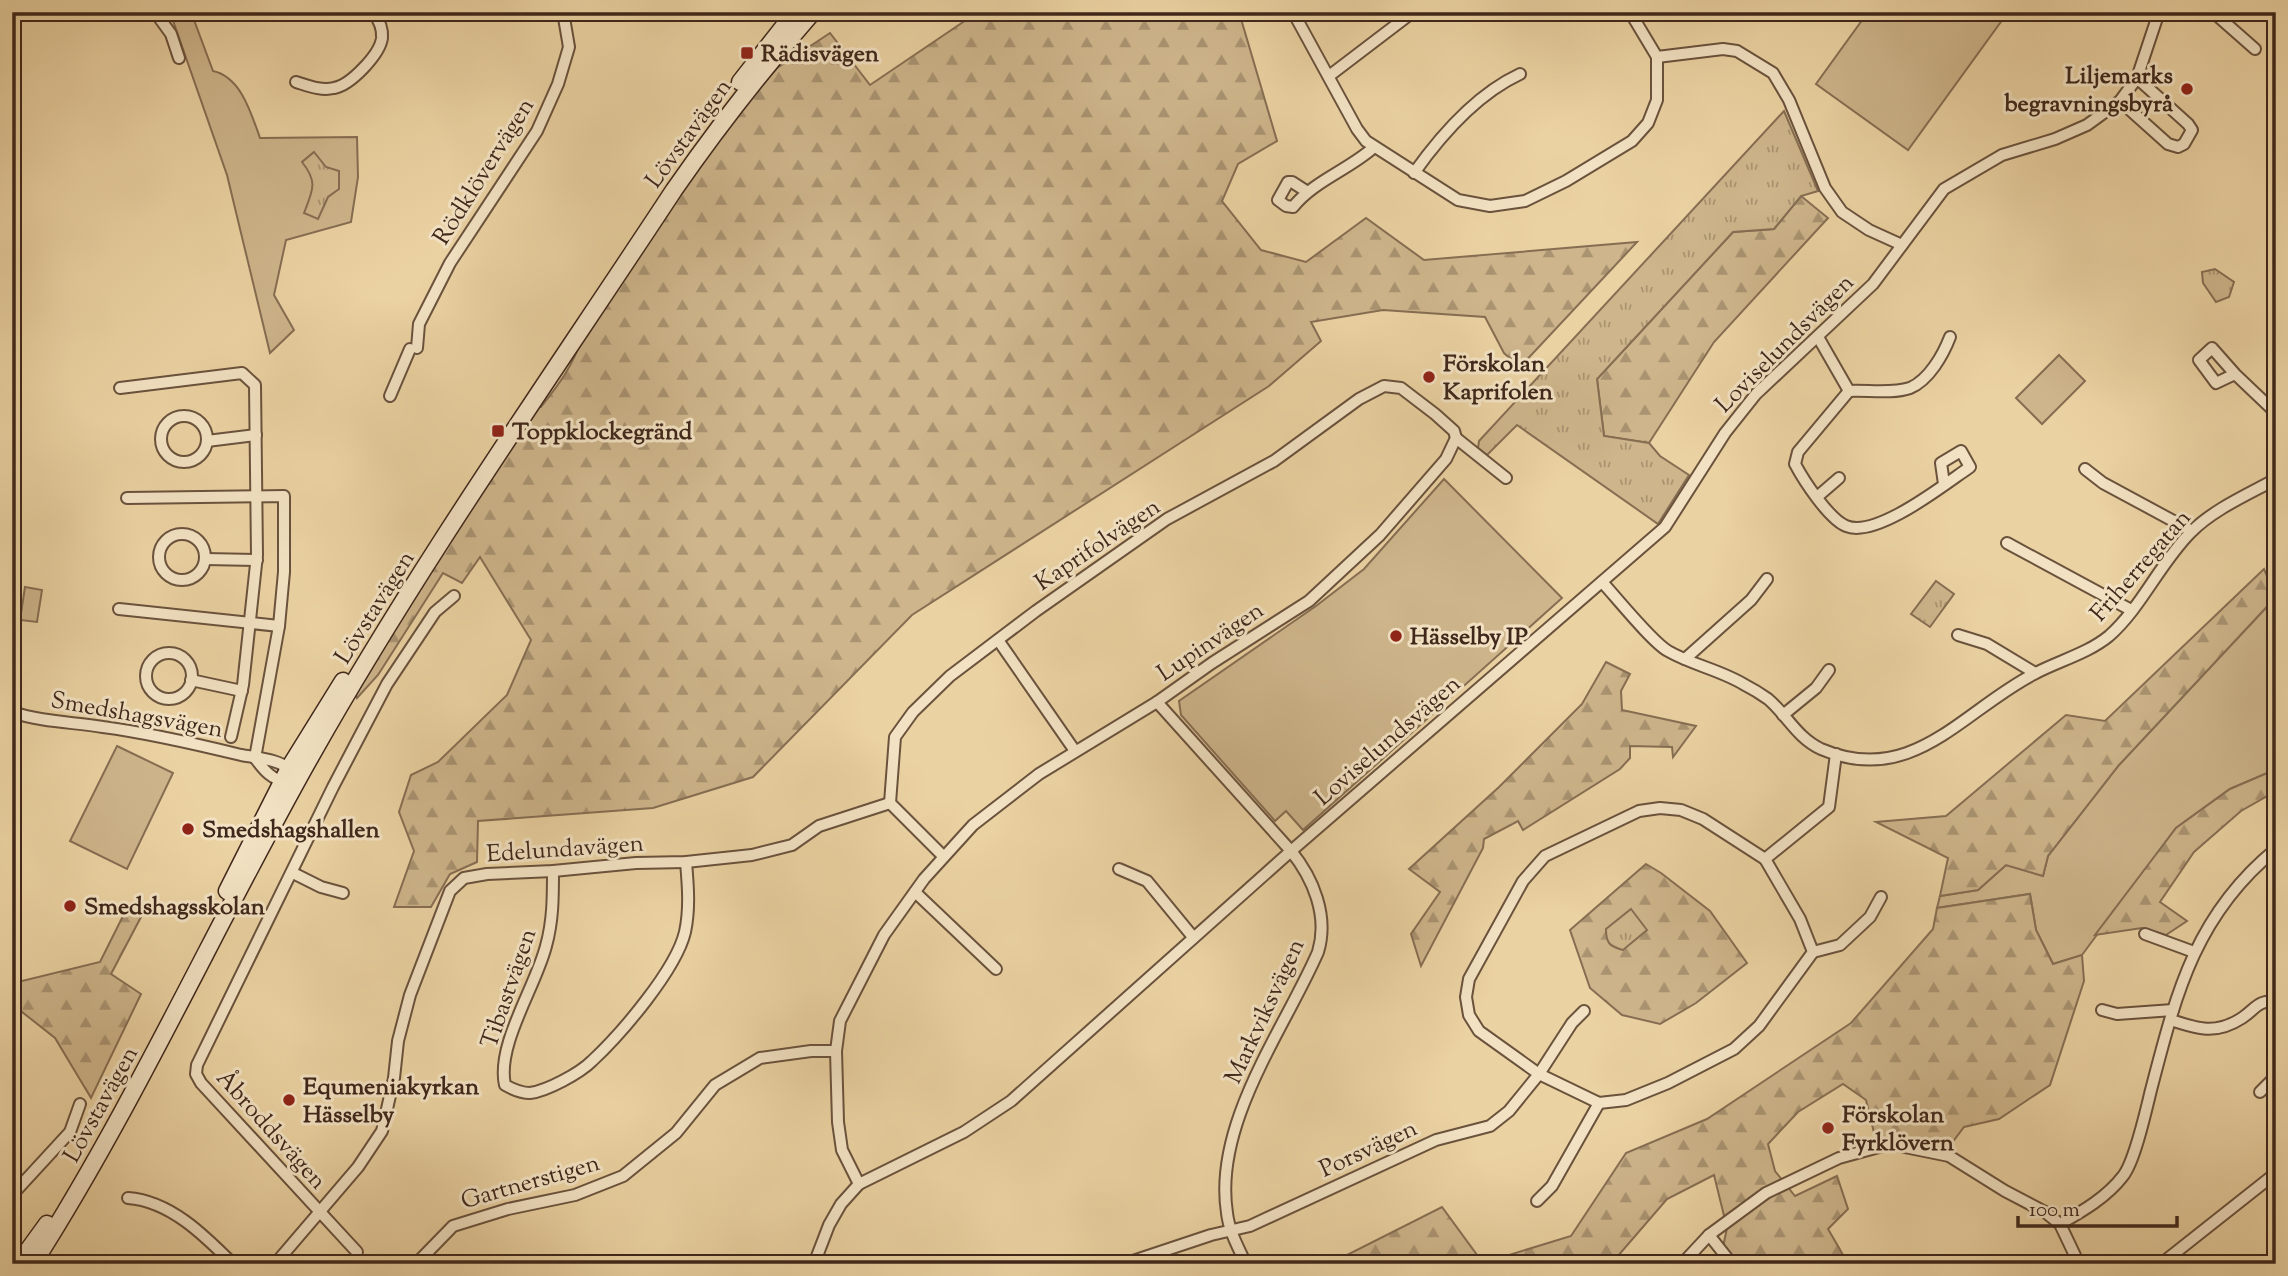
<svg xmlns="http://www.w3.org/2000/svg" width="2288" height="1276" viewBox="0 0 2288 1276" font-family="'Sorts Mill Goudy',serif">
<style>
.grass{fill:#ceb58b;stroke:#866e53;stroke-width:2}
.forest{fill:url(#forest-firs);stroke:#866e53;stroke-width:2}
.park{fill:url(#park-tufts);stroke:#866e53;stroke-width:2}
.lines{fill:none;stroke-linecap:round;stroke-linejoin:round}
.street-casing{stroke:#6a523d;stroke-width:14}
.secondary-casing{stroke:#3f271b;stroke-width:19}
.street{stroke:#f2e2c3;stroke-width:10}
.secondary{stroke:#f2e2c3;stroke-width:16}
.poi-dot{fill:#8f2418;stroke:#f2e2c3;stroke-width:2.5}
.labels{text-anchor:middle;stroke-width:6;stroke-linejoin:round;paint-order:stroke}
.poi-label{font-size:24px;font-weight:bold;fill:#3f271b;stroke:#f2e2c3;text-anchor:start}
.street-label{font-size:24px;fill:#3f271b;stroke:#f2e2c3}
</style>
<defs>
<pattern id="forest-firs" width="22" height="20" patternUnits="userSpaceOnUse" patternTransform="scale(1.75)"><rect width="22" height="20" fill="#ceb58b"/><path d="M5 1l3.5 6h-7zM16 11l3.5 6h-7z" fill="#a99371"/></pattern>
<pattern id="park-tufts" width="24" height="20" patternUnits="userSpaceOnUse" patternTransform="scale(1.75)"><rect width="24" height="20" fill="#ceb58b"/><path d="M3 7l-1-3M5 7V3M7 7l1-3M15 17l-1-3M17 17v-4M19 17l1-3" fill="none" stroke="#a99371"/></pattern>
</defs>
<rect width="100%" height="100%" fill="#ebd2a2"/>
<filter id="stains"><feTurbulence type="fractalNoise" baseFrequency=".00286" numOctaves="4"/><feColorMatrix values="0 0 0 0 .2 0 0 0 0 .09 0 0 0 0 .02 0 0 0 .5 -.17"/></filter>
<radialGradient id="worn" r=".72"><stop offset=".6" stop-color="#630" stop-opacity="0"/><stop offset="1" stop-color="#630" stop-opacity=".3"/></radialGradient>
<g class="grass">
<path d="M 170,12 L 191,12 L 213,71 C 241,77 251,113 260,138 L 357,137 L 358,177 L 351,222 L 286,240 L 274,295 L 294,330 L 270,353 L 227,175 Z"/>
<path d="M 1868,12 L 2008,12 L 1908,150 L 1816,84 Z"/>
<path d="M 2059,355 L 2085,381 L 2042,424 L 2016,398 Z"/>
<path d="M 1444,479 L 1562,598 L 1303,830 L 1286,811 L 1275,821 L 1181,715 L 1179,701 L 1316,606 L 1364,569 Z"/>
<path d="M 25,587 L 42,590 L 37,622 L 20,620 Z"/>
<path d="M 2276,597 L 2276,651 L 2274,653 L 2276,659 L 2276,761 L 2272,771 L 2230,789 L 2176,828 L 2082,955 L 2053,964 L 2036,930 L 2030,894 L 1937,908 L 1940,896 L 1978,890 L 2006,865 L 2043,876 L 2048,856 L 2119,765 Z"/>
<path d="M 117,746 L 173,773 L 127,869 L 70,841 Z"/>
</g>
<g class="forest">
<path d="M 978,12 L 1239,12 L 1277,141 L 1238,164 L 1222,201 L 1261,250 L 1306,262 L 1366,218 L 1424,260 L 1637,242 L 1520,367 L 1504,353 L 1485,317 L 1383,310 L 1311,322 L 1321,341 L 1269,386 L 912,615 L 753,777 L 653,808 L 478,821 L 477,862 L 450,874 L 431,907 L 394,907 L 414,851 L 399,812 L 411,775 L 438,762 L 507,695 L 531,640 L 480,557 L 462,583 L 443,573 L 378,675 L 357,698 L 355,692 C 411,594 476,502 537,407 L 541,407 C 561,382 572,366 583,337 L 721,132 L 777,68 L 830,33 L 870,85 Z"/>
<path d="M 1801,196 L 1828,218 L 1714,342 L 1649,443 L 1604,436 L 1597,379 L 1733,232 L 1774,229 Z"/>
<path d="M 2264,569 L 2276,597 L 2119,765 L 2048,856 L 2043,876 L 2006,865 L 1978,890 L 1940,896 L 1948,858 L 1876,822 L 1946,816 L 2066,715 L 2105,721 Z"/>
<path d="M 1606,662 L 1630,674 L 1621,691 L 1622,710 L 1696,726 L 1673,757 L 1672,747 L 1630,746 L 1630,758 L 1620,769 L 1523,830 L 1518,821 L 1484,839 L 1483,848 L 1421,966 L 1411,934 L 1440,892 L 1409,869 L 1499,787 L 1582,704 Z"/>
<path d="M 2272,771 L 2276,772 L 2276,798 L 2271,794 L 2241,811 L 2194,852 L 2160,902 L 2187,921 L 2166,935 L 2142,928 L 2095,935 L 2176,828 L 2230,789 Z"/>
<path d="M 1646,864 L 1661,873 L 1710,911 L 1747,963 L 1696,1003 L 1660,1024 L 1622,1015 L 1590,988 L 1570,930 Z"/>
<path d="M 2030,894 L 2036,930 L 2053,964 L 2082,955 L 2084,981 L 2050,1085 L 1999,1119 L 1964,1127 L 1949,1147 L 1918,1142 L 1877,1145 L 1866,1100 L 1843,1084 L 1798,1112 L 1768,1144 L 1775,1171 L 1795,1196 L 1837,1176 L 1848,1209 L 1828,1229 L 1846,1260 L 1839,1264 L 1741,1264 L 1723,1247 L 1727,1228 L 1714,1175 L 1667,1199 L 1611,1264 L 1336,1264 L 1335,1261 L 1442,1207 L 1483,1263 L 1571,1236 L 1626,1153 L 1707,1119 L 1851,1023 L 1933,929 L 1937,908 Z"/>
<path d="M 125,912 L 141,917 L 111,974 L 141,994 L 91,1098 L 55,1038 L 12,1004 L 12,980 L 18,982 L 100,962 Z"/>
</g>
<g class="park">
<path d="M 1784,111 L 1818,191 L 1801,196 L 1774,229 L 1733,232 L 1597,379 L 1604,436 L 1649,443 L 1660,456 L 1689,475 L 1658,524 L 1517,425 L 1487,455 L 1478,448 L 1479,441 Z"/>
<path d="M 314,152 L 326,167 L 339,171 L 339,189 L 328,197 L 318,219 L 304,213 C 313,190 318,182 302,162 Z"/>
<path d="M 2215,269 L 2234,282 L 2229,297 L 2216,302 L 2203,283 L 2202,272 Z"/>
<path d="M 1936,581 L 1954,594 L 1930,627 L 1911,614 Z"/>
<path d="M 1631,909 L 1647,930 L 1623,950 C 1609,946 1606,943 1606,929 Z"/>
</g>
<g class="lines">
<defs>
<g id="street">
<path d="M 155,12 L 171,34 L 179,58"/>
<path d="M 1293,12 L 1357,129 L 1366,141 L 1458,200 L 1490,206 L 1525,201 L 1566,181 L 1632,141 L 1648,123 L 1657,100 L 1657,57 L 1630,12"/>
<path d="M 2213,12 L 2255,49"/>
<path d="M 1657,57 L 1723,49 L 1737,51 L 1773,73 L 1789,100 L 1825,188 L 1842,212 L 1869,230 L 1902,245"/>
<path d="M 1329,76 L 1413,12"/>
<path d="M 296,82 C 309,86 321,91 334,88 C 351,85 380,54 382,38 C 383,28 379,20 373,12"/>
<path d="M 2120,101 L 2168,144 L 2178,147 L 2184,144 L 2192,130 L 2188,124 L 2137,78"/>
<path d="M 1414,173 C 1441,135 1477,94 1520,74"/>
<path d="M 1306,191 L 1292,182 L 1288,182 L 1278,200 L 1286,206 L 1293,207 C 1314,181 1348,170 1373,148"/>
<path d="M 1818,337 L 1849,391"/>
<path d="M 417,348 L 419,324 L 450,263 L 537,131 L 558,84 L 569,47 L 563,12"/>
<path d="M 2235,374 L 2216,383 L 2199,360 L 2212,348 L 2235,374 L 2276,413"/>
<path d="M 120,388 L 242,373 L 255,385 L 257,555 L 243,685 L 231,737"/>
<path d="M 1849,391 L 1798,452 L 1795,464 C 1804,481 1829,519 1846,526 C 1876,539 1945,484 1970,467 L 1961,451 L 1941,463 L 1944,484"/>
<path d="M 1849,391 C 1868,390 1892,394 1910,388 C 1929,380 1943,355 1950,337"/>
<path d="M 390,396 L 410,349"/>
<circle cx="184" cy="439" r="23"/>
<path d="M 207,441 L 256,435"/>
<path d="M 2085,469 L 2103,483 L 2192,531"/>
<path d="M 1817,497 L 1839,478"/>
<path d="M 127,498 L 284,496 L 284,572 L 279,626 L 255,758"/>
<circle cx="182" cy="557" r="23"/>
<path d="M 2007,543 L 2131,610"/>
<path d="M 205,559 L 257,560"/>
<path d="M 1602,582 C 1617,598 1652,642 1668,651 C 1692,665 1721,670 1745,685 C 1753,689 1761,694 1768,699 C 1787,715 1797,738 1821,749 C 1912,788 1962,711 2034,674 C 2058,661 2087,654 2109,636 C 2141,608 2160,563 2191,532 C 2214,509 2247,495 2276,479"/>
<path d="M 119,609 L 279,626"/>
<path d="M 1958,635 L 1987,644 L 2035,673"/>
<path d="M 998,640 L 1075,751"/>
<circle cx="169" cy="676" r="23"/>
<path d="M 1685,659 L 1751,600 L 1767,579"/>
<path d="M 191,680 L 242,691"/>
<path d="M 1157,702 L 1291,851 C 1313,878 1329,916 1318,952 C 1284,1030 1213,1124 1227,1213 C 1229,1231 1238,1247 1246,1264"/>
<path d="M 12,712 C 42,722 72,722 103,727 C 149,733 196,744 241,755 C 257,758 281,759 292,772"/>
<path d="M 1783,715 L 1816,688 L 1829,670"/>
<path d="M 255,758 C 263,769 273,782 288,781"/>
<path d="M 1660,808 L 1681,810 L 1703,819 L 1765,859 L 1800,919 L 1813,952 L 1759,1026 L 1734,1049 L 1668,1083 L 1626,1100 L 1599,1103 L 1539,1074 L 1479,1031 L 1469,1015 L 1466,997 L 1469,979 L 1523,881 L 1545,856 L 1639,811 Z"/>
<path d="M 943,856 L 890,803 L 895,737 L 913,712 L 950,676 L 1036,611 L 1167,519 L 1274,461 L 1359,399 L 1384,386 L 1401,388 L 1435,414 L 1454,431 L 1456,438 L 1506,478"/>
<path d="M 1765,859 L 1829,807 L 1836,754"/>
<path d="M 1119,869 L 1147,881 L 1193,937"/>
<path d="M 553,871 C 553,897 553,921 546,946 C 536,986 496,1045 505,1085 C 514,1090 521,1093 530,1093 C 547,1091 580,1073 592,1061 C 621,1034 676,970 685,932 C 690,909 688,885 686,862"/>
<path d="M 293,873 L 321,887 L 343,893"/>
<path d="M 915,892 L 996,969"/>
<path d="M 2145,934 L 2194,952"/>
<path d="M 1813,952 L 1840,945 L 1870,917 L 1881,897"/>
<path d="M 2102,1010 L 2117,1014 L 2173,1010"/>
<path d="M 2171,1020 C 2198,1029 2216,1035 2242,1018 C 2257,1008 2256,1001 2276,1001"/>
<path d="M 2260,1092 L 2276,1076"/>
<path d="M 859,1184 L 842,1150 L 838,1122 L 836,1051 L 840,1021 L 884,935 L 924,879 L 973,825 L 1039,774 L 1157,702 L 1212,663 L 1309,601 L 1380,535 L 1446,459 L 1456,438"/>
<path d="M 12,1195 L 70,1132 L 80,1104"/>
<path d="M 128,1198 C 170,1201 204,1235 233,1264"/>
<path d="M 1537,1201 L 1552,1186 L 1599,1103"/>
<path d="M 2060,1224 C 2083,1211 2107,1197 2123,1176 C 2135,1161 2146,1110 2151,1090 C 2176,994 2195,915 2276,849"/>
<path d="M 1709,1235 L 1732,1264"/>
<path d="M 357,1252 L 201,1083 L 196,1074 L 197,1065 L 333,787 L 387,684 L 435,612 L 454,596"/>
<path d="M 275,1264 L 358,1167 L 382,1131 L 394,1078 L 398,1041 L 410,995 L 450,891 L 464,878 L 487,874 L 553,871 L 636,863 L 686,862 L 752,855 L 792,845 L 819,826 L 890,803"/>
<path d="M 416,1264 L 453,1226 L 508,1209 L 575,1195 L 623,1176 L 676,1133 L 715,1085 L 760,1058 L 811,1051 L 836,1051"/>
<path d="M 814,1264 L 829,1225 L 841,1204 L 859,1184 L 964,1132 L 1011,1101 L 1291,851 L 1665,527 L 1725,433 L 1756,394 L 1873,284 L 1944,189 L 2002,155 L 2055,139 L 2087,125 L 2120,101 L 2137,78 L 2159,12"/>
<path d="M 1124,1264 L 1211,1235 L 1250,1226 L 1436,1140 L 1490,1126 L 1509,1111 L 1539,1074 L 1572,1023 L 1584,1011"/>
<path d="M 1682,1264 L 1709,1235 L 1766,1193 L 1839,1158 L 1890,1144 L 1949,1156 L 2005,1191 L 2045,1212 L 2060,1224 L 2079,1264"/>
<path d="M 1866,1264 L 1868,1262"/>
<path d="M 2161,1264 L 2276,1173"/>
</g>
<g id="secondary">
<path d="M 740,82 L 795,12"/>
<path d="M 227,891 L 289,768 L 343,681"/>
<path d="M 18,1264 L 47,1224"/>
<path d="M 33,1264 C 137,1101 216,924 311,756 C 421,561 551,377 674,190 C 717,128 763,69 813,12"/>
</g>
</defs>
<use href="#street" class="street-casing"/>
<use href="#secondary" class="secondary-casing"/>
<use href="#street" class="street"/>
<use href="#secondary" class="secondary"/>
</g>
<g class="poi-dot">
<rect x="740" y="46" width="14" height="14" rx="3.5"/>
<circle cx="2187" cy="89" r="7"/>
<circle cx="1429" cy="377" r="7"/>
<rect x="491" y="424" width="14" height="14" rx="3.5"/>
<circle cx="1396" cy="636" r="7"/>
<circle cx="188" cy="829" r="7"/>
<circle cx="70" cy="906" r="7"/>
<circle cx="289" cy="1100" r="7"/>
<circle cx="1828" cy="1128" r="7"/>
</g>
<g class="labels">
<g class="poi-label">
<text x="761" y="61">Rädisvägen</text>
<text x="2173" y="83" text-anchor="end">Liljemarks<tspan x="2173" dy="28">begravningsbyrå</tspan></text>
<text x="1443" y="371">Förskolan<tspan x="1443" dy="28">Kaprifolen</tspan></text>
<text x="512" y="439">Toppklockegränd</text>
<text x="1410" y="644">Hässelby IP</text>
<text x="202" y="837">Smedshagshallen</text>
<text x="84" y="914">Smedshagsskolan</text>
<text x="303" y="1094">Equmeniakyrkan<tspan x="303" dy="28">Hässelby</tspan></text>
<text x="1842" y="1122">Förskolan<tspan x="1842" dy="28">Fyrklövern</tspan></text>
</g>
<g class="street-label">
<text transform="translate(688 133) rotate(-54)" y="8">Lövstavägen</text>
<text transform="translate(483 171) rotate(-58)" y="8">Rödklövervägen</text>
<text transform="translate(1784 343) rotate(-45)" y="8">Loviselundsvägen</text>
<text transform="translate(1097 544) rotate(-34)" y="8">Kaprifolvägen</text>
<text transform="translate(2140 565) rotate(-49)" y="8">Friherregatan</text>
<text transform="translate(374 607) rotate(-58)" y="8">Lövstavägen</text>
<text transform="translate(1210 641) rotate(-34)" y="8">Lupinvägen</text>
<text transform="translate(137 714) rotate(10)" y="8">Smedshagsvägen</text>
<text transform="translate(1387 740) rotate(-41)" y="8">Loviselundsvägen</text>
<text transform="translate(565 848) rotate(-4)" y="8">Edelundavägen</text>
<text transform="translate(508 988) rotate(-71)" y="8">Tibastvägen</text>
<text transform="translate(1264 1011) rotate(-65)" y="8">Markviksvägen</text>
<text transform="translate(100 1104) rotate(-61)" y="8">Lövstavägen</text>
<text transform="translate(272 1129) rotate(48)" y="8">Åbroddsvägen</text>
<text transform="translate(1368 1148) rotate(-25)" y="8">Porsvägen</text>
<text transform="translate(530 1181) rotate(-16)" y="8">Gartnerstigen</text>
</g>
</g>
<rect width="2288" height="1276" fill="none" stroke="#ebd2a2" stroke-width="42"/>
<rect x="14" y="14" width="2260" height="1248" fill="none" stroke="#3f271b" stroke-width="3.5"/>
<rect x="21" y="21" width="2246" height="1234" fill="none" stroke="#3f271b" stroke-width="2"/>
<path d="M2018 1216v10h159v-10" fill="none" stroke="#3f271b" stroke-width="3.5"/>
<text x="2029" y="1216" font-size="21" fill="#3f271b" stroke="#f2e2c3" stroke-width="5" paint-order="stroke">100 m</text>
<rect width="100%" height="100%" filter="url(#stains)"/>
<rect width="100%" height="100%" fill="url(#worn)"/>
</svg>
